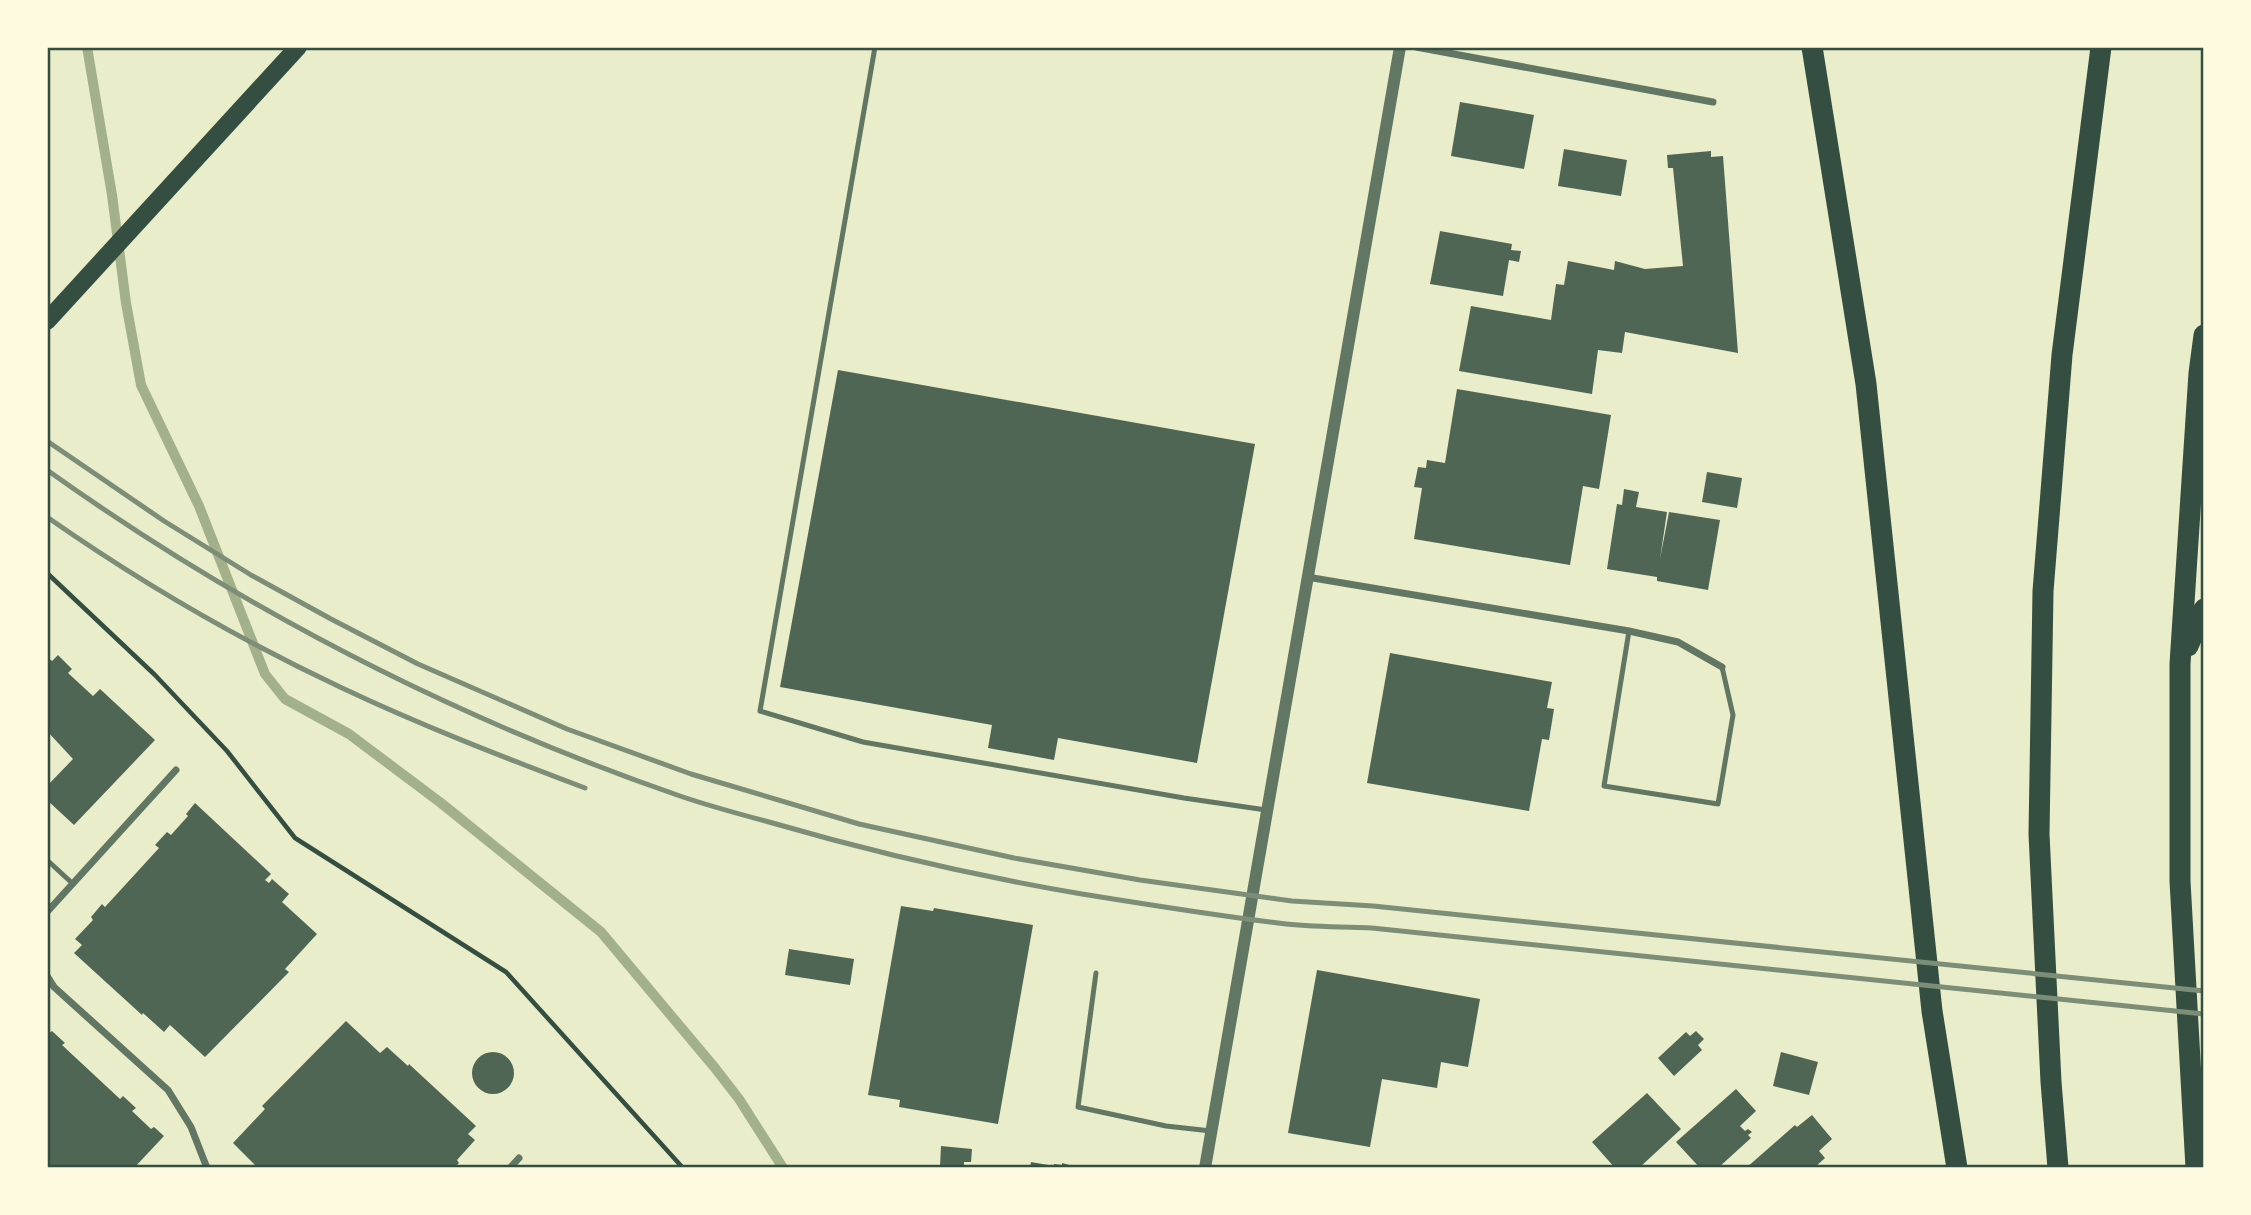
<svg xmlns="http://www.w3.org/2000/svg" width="2251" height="1215" viewBox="0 0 2251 1215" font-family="Raleway,sans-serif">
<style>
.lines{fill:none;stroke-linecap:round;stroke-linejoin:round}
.stream{stroke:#a3b18a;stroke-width:10}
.building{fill:#4f6655}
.path{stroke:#344e41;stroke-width:4.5}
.service{stroke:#617663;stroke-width:5}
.minor{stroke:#617663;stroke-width:7}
.tertiary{stroke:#617663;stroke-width:12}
.primary{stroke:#344e41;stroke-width:18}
.motorway{stroke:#344e41;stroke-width:21}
.rail{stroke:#7c8e77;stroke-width:5}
.neatline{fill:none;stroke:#344e41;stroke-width:2.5}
</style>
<rect width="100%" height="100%" fill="#e9edc9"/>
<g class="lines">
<path class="stream" d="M 87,47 L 112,195 L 126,303 L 141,385 L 199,506 L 265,674 L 285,699 L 349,734 L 441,803 L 601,932 L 715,1068 L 739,1099 L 783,1168"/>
</g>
<g class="building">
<path d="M 1460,102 L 1534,115 L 1524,169 L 1451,156 Z"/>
<path d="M 1564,149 L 1627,160 L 1621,196 L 1558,186 Z"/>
<path d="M 1711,151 L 1711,157 L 1723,156 L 1738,353 L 1625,332 L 1622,353 L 1598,350 L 1592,394 L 1459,371 L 1471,306 L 1551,320 L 1556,284 L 1564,285 L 1568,261 L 1614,270 L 1615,261 L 1645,269 L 1683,266 L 1673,168 L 1668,168 L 1667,155 Z"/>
<path d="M 1440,231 L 1512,244 L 1511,250 L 1521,251 L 1519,262 L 1509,260 L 1503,296 L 1430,284 Z"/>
<path d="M 838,370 L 1255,444 L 1197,763 L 1058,738 L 1054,760 L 988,748 L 992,725 L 780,687 Z"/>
<path d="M 1457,389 L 1611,415 L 1599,489 L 1583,486 L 1570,565 L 1414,539 L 1422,488 L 1414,487 L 1418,467 L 1426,468 L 1427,460 L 1445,463 Z"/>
<path d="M 1707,472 L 1742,478 L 1737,508 L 1702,502 Z"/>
<path d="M 1624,489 L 1639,492 L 1636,507 L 1667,512 L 1660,559 L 1669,512 L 1720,520 L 1708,590 L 1657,581 L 1657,577 L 1607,569 L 1617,504 L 1622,505 Z"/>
<path d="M 1390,653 L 1552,682 L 1547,708 L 1554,709 L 1549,740 L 1542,739 L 1529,811 L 1367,783 Z"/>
<path d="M 58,655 L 72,669 L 68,673 L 93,696 L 100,689 L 155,740 L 74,825 L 47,800 L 47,786 L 73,759 L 47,731 L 47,657 L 52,661 Z"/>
<path d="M 195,803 L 271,874 L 265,880 L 269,883 L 272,879 L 289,894 L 282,902 L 317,934 L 285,969 L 289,972 L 205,1057 L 170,1025 L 164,1032 L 143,1013 L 142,1015 L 74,953 L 82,945 L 75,939 L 93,920 L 91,917 L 102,904 L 105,907 L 159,848 L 155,845 L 167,832 L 171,835 L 188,816 L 186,814 Z"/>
<path d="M 901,906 L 933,911 L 934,908 L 1033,925 L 998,1124 L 899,1107 L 900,1100 L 868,1095 Z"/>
<path d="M 789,949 L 854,959 L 850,985 L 785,975 Z"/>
<path d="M 1317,970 L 1480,999 L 1468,1067 L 1441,1062 L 1437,1088 L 1382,1079 L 1370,1147 L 1288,1133 Z"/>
<path d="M 346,1021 L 380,1053 L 387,1047 L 408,1066 L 409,1064 L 476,1126 L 468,1134 L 475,1140 L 457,1160 L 459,1163 L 454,1168 L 258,1168 L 233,1143 L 265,1109 L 262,1106 Z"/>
<path d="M 52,1031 L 65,1043 L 62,1045 L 120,1099 L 123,1096 L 136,1108 L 132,1111 L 151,1129 L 154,1127 L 164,1136 L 134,1168 L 47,1168 L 47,1032 L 49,1033 Z"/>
<path d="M 1696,1031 L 1704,1039 L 1698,1045 L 1702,1050 L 1674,1076 L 1658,1058 L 1686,1032 L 1690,1036 Z"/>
<circle cx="493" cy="1073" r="21"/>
<path d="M 1781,1052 L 1818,1062 L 1809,1095 L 1773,1086 Z"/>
<path d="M 1736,1089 L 1756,1111 L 1740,1126 L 1745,1131 L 1748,1129 L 1752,1132 L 1748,1135 L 1751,1138 L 1718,1168 L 1700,1168 L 1676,1142 Z"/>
<path d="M 1647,1093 L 1681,1129 L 1639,1168 L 1615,1168 L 1592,1142 Z"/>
<path d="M 1812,1115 L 1832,1139 L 1819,1151 L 1825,1158 L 1814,1168 L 1746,1168 L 1795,1125 L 1797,1127 Z"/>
<path d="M 941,1146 L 972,1149 L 971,1162 L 964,1162 L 964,1168 L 940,1166 Z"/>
<path d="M 1031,1162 L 1054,1166 L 1054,1164 L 1062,1165 L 1062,1163 L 1081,1168 L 1030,1168 Z"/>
</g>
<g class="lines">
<path class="path" d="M 47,573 L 155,675 L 227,751 L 295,838 L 506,972 L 683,1168"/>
<g class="service">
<path d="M 875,47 L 760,711 L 863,742 L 1184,798 L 1266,810"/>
<path d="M 1629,631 L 1604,786 L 1718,804 L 1733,715 L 1722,667"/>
<path d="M 47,860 L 72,883"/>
<path d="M 1096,973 L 1078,1107 L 1166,1126 L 1211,1131"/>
</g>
<g class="minor">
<path d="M 1416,47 L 1713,102"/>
<path d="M 1307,577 L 1629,631 L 1678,642 L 1722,667"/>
<path d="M 47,912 L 176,770"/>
<path d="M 47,976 L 54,987 L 168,1090 L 191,1127 L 207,1168"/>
<path d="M 510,1168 L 519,1158"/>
</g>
<path class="tertiary" d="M 1205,1168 L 1400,47"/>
<path class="primary" d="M 47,321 L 298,47"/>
<g class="motorway">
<path d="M 1812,47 L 1866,384 L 1932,1011 L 1957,1168"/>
<path d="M 2188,646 L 2204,609"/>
<path d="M 2058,1168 L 2051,1082 L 2039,834 L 2043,591 L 2062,355 L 2101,47"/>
<path d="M 2196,1168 L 2180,881 L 2180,664 L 2199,373 L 2204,335"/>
</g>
<g class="rail">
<path d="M 47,441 L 164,521 L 251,575 L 331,619 L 418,664 L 567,729 L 691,774 L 859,824 L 1014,858 L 1140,880 L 1292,901 L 1373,906 L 2204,991"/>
<path d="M 47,470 C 242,609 454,718 680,796 C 709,806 739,814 769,822 C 872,852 976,876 1082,894 C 1150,905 1218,916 1286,924 C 1315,927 1344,927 1372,928 L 2204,1014"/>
<path d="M 47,517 C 140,582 238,639 340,687 C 420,725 503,757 585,788"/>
</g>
</g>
<rect width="2251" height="1215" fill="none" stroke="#fefae0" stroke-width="98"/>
<rect x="49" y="49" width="2153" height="1117" class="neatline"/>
</svg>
